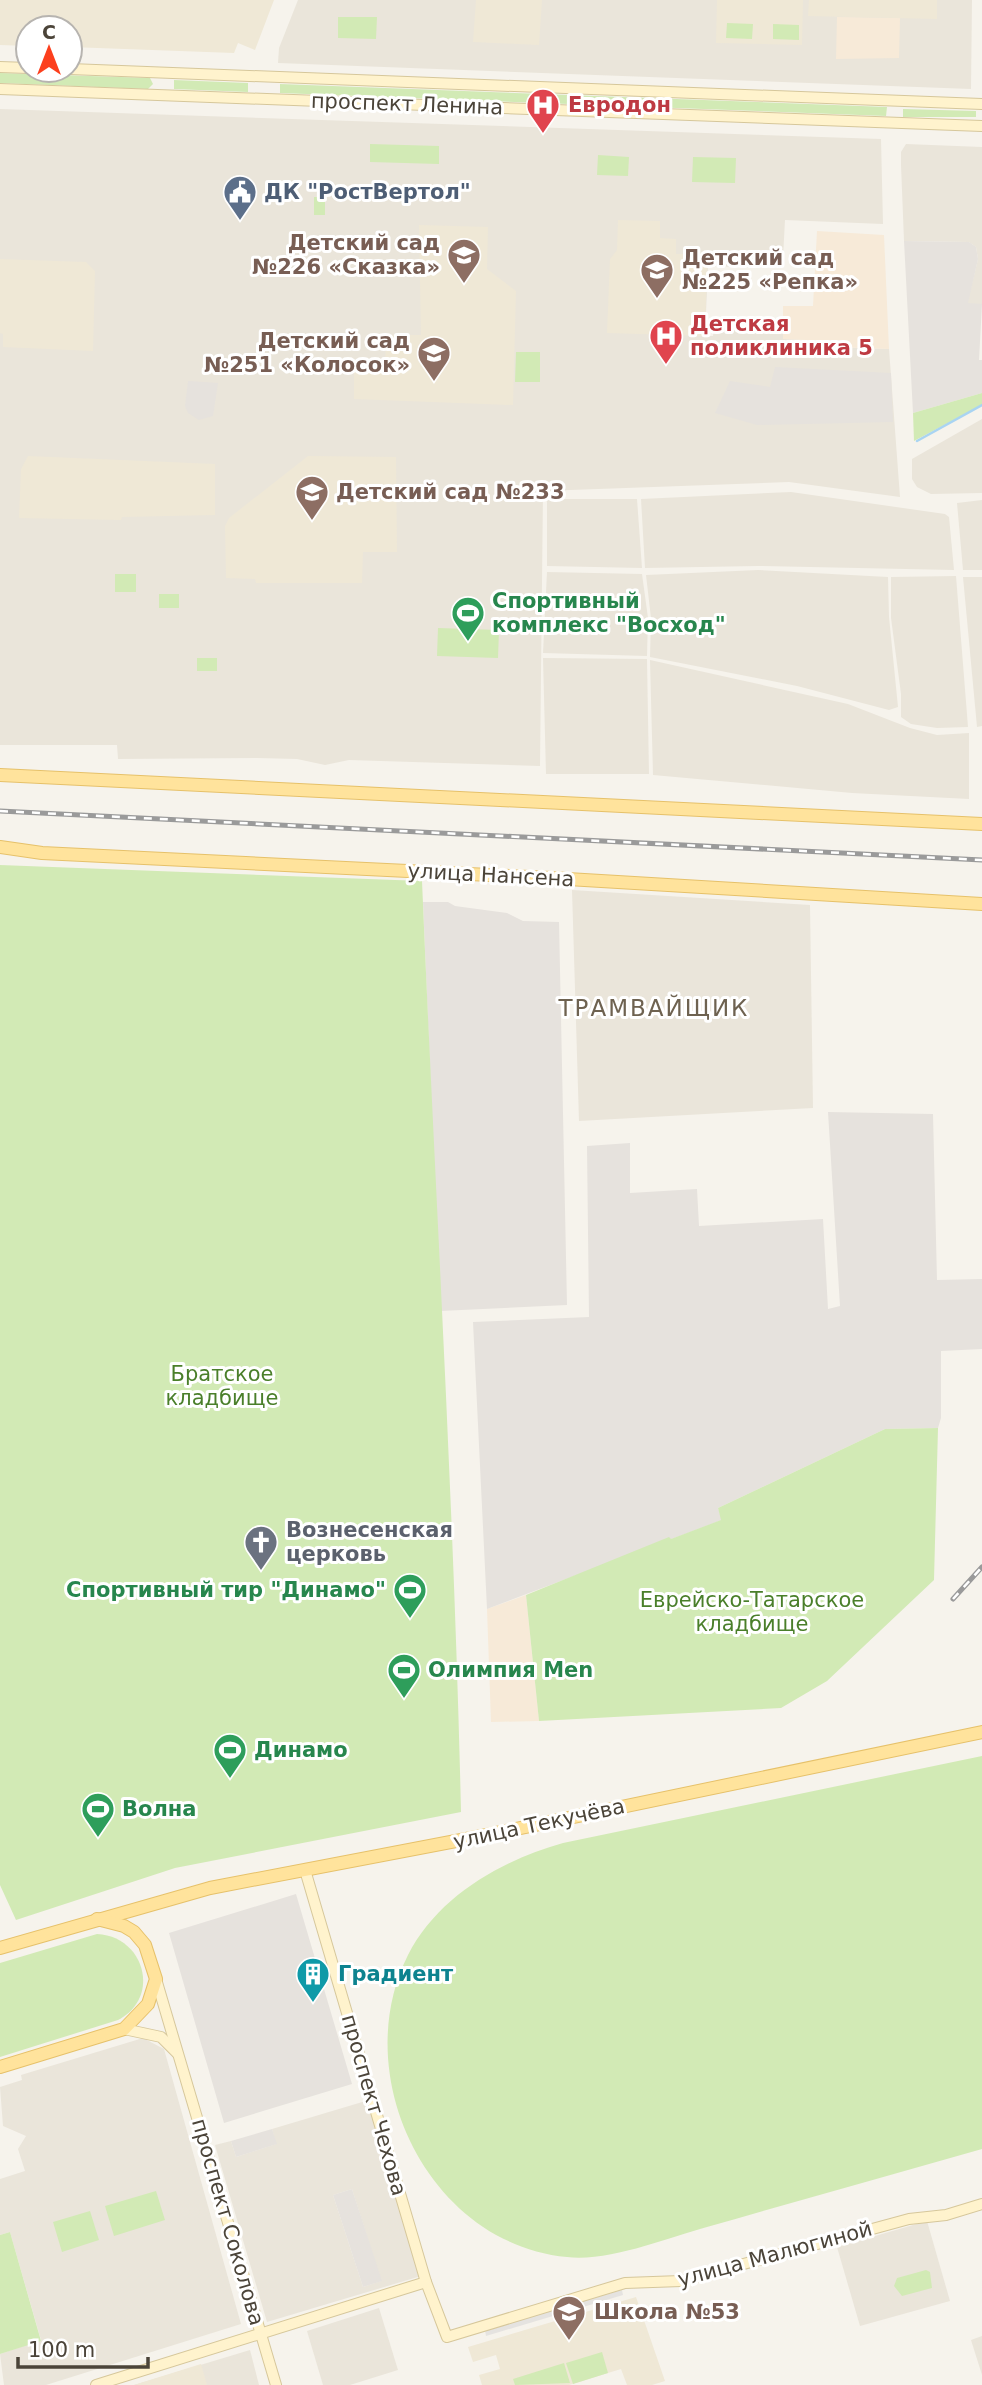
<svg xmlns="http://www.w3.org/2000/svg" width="982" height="2385" viewBox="0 0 982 2385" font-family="'DejaVu Sans',sans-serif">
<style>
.residential{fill:#eae5da;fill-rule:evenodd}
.commercial{fill:#f7ead8}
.industrial{fill:#e6e2dd}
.education{fill:#efe8d6}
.green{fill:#d2eab5}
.parking{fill:#e5e3e0}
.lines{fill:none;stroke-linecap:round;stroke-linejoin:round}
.stream{stroke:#a9d4f2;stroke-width:2.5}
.secondary-casing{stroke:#d6c79b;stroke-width:12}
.primary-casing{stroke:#e6c16a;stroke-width:14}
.secondary{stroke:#fff3cd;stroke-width:10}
.primary{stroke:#ffe39c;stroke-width:12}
.rail-casing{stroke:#9a9a9a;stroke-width:5}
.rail{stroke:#fff;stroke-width:2.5;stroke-dasharray:8;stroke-linecap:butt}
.labels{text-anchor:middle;stroke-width:6;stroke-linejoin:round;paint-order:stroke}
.street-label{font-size:21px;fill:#4b4439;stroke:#fff}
.health-label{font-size:21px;font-weight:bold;fill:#be3a42;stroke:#fff;text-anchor:start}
.service-label{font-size:21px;font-weight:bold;fill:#4e5e75;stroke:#fff;text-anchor:start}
.education-label{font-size:21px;font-weight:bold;fill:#785e54;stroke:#fff;text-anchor:start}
.leisure-label{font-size:21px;font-weight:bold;fill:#27864d;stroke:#fff;text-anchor:start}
.park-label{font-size:21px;fill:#4a7f2a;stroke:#fff}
.worship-label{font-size:21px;font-weight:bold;fill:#5b616d;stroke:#fff;text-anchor:start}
.culture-label{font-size:21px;font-weight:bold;fill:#0d838f;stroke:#fff;text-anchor:start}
.neighbourhood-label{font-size:23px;letter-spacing:2px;fill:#6e6250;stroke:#fff}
</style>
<rect width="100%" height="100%" fill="#f6f3ec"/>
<g class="residential">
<path d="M 298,0 L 972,0 L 971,89 L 278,63 L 279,48 Z"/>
<path d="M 0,109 L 881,139 L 883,224 L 785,220 L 783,258 L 775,258 L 772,268 L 708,266 L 705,336 L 713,336 L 714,327 L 783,332 L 783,339 L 806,340 L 807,346 L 889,349 L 900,497 L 789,482 L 543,491 L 540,766 L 349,760 L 325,765 L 297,759 L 257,758 L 118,759 L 117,745 L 0,745 Z"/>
<path d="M 906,144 L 982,147 L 982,304 L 967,304 L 978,259 L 976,247 L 969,242 L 904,241 L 901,165 L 901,152 Z"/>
<path d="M 982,419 L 982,493 L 931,494 L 917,487 L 912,479 L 912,459 Z"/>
<path d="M 791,492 L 945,514 L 949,517 L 954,570 L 758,566 L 645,568 L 641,499 Z"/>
<path d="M 547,499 L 637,499 L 642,568 L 547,566 Z"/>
<path d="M 982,500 L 982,570 L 963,570 L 957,503 Z"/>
<path d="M 758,570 L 888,577 L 889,617 L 898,707 L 889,710 L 797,686 L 650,657 L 651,618 L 646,575 Z"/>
<path d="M 547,572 L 642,574 L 648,618 L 647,656 L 543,653 Z"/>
<path d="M 956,576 L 968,727 L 937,728 L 911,724 L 901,717 L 901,694 L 891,618 L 891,577 Z"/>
<path d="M 963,577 L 982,577 L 982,726 L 977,727 Z"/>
<path d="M 543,658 L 647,659 L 649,774 L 546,774 Z"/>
<path d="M 650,660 L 848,704 L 910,728 L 937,735 L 969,733 L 969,799 L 852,793 L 653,775 Z"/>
<path d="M 572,890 L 810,905 L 813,1108 L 579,1121 Z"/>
<path d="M 143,2038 L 164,2049 L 241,2324 L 46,2385 L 4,2385 L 0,2354 L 41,2340 L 10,2232 L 0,2235 L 0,2179 L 25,2171 L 18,2149 L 26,2136 L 3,2126 L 0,2087 L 22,2080 L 21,2075 Z"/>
<path d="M 369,2100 L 421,2276 L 267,2322 L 215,2145 L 231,2141 L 236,2157 L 276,2144 L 272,2129 ZM 352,2189 L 381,2281 L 363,2287 L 333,2195 Z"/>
<path d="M 927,2221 L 950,2301 L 860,2326 L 837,2247 Z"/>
<path d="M 379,2308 L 398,2370 L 350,2385 L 323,2385 L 307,2331 Z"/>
<path d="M 982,2336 L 982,2375 L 971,2340 Z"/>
<path d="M 250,2350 L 259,2385 L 134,2385 Z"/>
</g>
<g class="commercial">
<path d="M 837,17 L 900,18 L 899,58 L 836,59 Z"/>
<path d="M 817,231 L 884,235 L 889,349 L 807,346 L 806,340 L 783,339 L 783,306 L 813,306 Z"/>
<path d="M 526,1595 L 539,1721 L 491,1722 L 487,1609 Z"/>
</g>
<g class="industrial">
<path d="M 904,241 L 969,242 L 976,247 L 978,259 L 968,303 L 982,304 L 979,360 L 982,360 L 982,393 L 913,413 Z"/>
<path d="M 775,367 L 891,373 L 893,422 L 757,425 L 715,413 L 730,381 L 770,387 Z"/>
<path d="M 188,381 L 218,383 L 213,416 L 199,420 L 188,413 L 185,406 Z"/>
<path d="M 423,902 L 448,902 L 455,906 L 507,913 L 523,921 L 559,922 L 567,1305 L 440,1311 Z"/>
<path d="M 828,1112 L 933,1114 L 937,1280 L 982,1279 L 982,1349 L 941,1351 L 941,1418 L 938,1428 L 885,1429 L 718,1508 L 722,1520 L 487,1609 L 473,1322 L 589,1317 L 587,1146 L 630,1143 L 630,1193 L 697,1189 L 699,1226 L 823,1219 L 828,1309 L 840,1306 Z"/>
<path d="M 296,1894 L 352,2084 L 224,2123 L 169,1933 Z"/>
<path d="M 272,2129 L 277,2144 L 236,2157 L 231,2141 Z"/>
<path d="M 352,2189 L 382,2281 L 363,2287 L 333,2195 Z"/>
</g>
<g class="education">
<path d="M 0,0 L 274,0 L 255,50 L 238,43 L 234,53 L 70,47 L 70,28 L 28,28 L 28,46 L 0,45 Z"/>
<path d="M 476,0 L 542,0 L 539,45 L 473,42 Z"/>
<path d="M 717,0 L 803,0 L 802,45 L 716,43 Z"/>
<path d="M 809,0 L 937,0 L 937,19 L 808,16 Z"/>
<path d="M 618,220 L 660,221 L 660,238 L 676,239 L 676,254 L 687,254 L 707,266 L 705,336 L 607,333 L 610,259 L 617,250 Z"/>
<path d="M 419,225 L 488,227 L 487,269 L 516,291 L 513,405 L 354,399 L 354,367 L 385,367 L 386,338 L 394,335 L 421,335 Z"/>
<path d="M 0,259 L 86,262 L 95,271 L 93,351 L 3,347 L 3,334 L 0,333 Z"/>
<path d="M 28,456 L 215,464 L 215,515 L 122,517 L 121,520 L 19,518 L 21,469 Z"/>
<path d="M 308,456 L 396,457 L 397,552 L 363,552 L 362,583 L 256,583 L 255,579 L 226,578 L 225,526 L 229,518 Z"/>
<path d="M 636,2297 L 665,2381 L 652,2385 L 627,2385 L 621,2369 L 569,2385 L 482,2385 L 479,2375 L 500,2369 L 496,2355 L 473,2362 L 468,2347 Z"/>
<path d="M 201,2364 L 207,2385 L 134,2385 Z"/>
</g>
<g class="green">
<path d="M 338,17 L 377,17 L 376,39 L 338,38 Z"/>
<path d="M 727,23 L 753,24 L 752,39 L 726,38 Z"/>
<path d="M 773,24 L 799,25 L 799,40 L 773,39 Z"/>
<path d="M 0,73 L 150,78 L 153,84 L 148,89 L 0,83 Z"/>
<path d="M 174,80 L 248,83 L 248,92 L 174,89 Z"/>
<path d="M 280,84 L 887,107 L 886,116 L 280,93 Z"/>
<path d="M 903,109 L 976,111 L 976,117 L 903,117 Z"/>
<path d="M 370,144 L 439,146 L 439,164 L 370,162 Z"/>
<path d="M 598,155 L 629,157 L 628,176 L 597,175 Z"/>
<path d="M 693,157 L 736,158 L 735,183 L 692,182 Z"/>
<rect x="314" y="197" width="11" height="18"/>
<path d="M 516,352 L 540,352 L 540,382 L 515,382 Z"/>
<path d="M 982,393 L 982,405 L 914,441 L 913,413 Z"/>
<rect x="115" y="574" width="21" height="18"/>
<rect x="159" y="594" width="20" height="14"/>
<path d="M 438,628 L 499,630 L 498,658 L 437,656 Z"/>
<rect x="197" y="658" width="20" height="13"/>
<path d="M 0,865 L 422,881 C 435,1192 454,1502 461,1812 L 175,1868 L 16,1920 L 0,1885 Z"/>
<path d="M 938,1428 L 934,1580 L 827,1681 L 781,1708 L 539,1721 L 526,1595 L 669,1537 L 671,1539 L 721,1520 L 718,1508 L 885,1429 Z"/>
<path d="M 982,1756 L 982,2149 C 890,2175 798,2201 707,2227 C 667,2238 609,2262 567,2257 C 429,2244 347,2076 408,1955 C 438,1896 502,1860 563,1843 Z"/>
<path d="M 97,1934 C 144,1936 162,1997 118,2020 L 0,2057 L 0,1963 Z"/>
<path d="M 156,2191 L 165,2220 L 114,2236 L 105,2206 Z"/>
<path d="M 90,2211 L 99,2240 L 62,2252 L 53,2222 Z"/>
<path d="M 10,2232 L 41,2341 L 0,2354 L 0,2235 Z"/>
<path d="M 926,2270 L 930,2272 L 932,2288 L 902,2296 L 894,2286 L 897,2278 Z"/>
<path d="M 602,2352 L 608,2373 L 573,2384 L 566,2363 Z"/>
<path d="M 564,2363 L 570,2383 L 515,2385 L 513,2379 Z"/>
</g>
<path class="parking" d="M 622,2290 L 623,2295 L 486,2336 L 485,2330 Z"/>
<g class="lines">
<path class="stream" d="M 917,441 L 982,405"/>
<defs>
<g id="secondary">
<path d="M 0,67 L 28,68"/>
<path d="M 70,69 L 982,104"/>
<path d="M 0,89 L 982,126"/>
<path d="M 305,1870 L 426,2282 L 447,2337 L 625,2283 L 681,2281 L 909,2219 L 946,2215 L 982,2204"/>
<path d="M 156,1979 L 276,2385"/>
<path d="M 124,2029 L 161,2037 L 177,2053"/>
<path d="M 96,2385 L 426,2282"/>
</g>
<g id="primary">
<path d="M 0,775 L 982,824"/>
<path d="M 0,847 L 42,853 L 551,878 L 982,904"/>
<path d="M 0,1948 L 210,1888 L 482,1836 L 982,1732"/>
<path d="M 0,2067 L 124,2029 L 148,2004 L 156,1979 L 145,1945 L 134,1932 L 124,1926 L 97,1919"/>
</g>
</defs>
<use href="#secondary" class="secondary-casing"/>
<use href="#primary" class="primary-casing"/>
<use href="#secondary" class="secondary"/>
<use href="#primary" class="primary"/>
<defs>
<g id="rail">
<path d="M 0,811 L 982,860"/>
<path d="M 953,1599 L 982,1567"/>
</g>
</defs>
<use href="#rail" class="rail-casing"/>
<use href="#rail" class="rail"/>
</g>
<defs>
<symbol id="hospital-pin" viewBox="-11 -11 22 30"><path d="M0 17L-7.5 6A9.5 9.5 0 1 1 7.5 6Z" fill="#e0444e" stroke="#fff"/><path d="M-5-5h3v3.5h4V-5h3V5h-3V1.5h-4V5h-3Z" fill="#fff"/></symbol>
<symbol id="civic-pin" viewBox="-11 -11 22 30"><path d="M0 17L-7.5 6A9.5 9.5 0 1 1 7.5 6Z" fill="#5c6f8a" stroke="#fff"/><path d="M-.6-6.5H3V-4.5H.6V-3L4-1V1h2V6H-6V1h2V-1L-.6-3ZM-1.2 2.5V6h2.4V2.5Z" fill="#fff"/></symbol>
<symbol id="school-pin" viewBox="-11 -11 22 30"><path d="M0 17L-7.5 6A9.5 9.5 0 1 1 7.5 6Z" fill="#8d6e63" stroke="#fff"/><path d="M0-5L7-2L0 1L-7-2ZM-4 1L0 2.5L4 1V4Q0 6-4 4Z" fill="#fff"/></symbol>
<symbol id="stadium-pin" viewBox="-11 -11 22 30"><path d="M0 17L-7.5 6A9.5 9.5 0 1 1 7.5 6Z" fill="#2e9e5b" stroke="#fff"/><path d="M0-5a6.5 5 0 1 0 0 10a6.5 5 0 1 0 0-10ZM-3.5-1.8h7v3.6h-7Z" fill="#fff"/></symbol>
<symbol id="church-pin" viewBox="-11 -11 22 30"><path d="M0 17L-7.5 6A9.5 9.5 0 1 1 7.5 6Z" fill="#6b7280" stroke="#fff"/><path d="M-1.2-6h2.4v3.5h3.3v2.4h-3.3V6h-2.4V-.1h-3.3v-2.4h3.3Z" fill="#fff"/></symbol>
<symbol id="building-pin" viewBox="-11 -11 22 30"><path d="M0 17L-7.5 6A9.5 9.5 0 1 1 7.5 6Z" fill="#0f9aa8" stroke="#fff"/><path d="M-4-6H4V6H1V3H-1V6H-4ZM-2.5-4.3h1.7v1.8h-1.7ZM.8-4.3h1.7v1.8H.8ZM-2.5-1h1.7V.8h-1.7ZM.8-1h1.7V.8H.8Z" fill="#fff"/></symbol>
</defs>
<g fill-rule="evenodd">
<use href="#hospital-pin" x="524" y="86" width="38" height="52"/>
<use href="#civic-pin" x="221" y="173" width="38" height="52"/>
<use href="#school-pin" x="445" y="236" width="38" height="52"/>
<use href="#school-pin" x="638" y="251" width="38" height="52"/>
<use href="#hospital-pin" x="647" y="317" width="38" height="52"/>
<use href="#school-pin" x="415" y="334" width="38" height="52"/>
<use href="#school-pin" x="293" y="473" width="38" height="52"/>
<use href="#stadium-pin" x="449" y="594" width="38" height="52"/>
<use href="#church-pin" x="242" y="1523" width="38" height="52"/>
<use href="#stadium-pin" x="391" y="1571" width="38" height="52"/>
<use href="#stadium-pin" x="385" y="1651" width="38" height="52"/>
<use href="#stadium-pin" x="211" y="1731" width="38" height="52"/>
<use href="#stadium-pin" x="79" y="1790" width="38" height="52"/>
<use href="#building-pin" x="294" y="1955" width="38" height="52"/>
<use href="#school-pin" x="550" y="2293" width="38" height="52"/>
</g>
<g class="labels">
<g class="street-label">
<text transform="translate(407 104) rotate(2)" y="7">проспект Ленина</text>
<text transform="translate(491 875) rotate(3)" y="7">улица Нансена</text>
<text transform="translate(539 1824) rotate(-12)" y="7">улица Текучёва</text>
<text transform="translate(374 2105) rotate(74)" y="7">проспект Чехова</text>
<text transform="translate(228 2222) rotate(74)" y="7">проспект Соколова</text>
<text transform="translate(775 2254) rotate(-15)" y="7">улица Малюгиной</text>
</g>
<g class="health-label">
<text x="568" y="112">Евродон</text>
<text x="690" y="331">Детская<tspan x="690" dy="24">поликлиника 5</tspan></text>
</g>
<g class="service-label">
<text x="264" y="199">ДК "РостВертол"</text>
</g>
<g class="education-label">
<text x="440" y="250" text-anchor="end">Детский сад<tspan x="440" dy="24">№226 «Сказка»</tspan></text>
<text x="682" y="265">Детский сад<tspan x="682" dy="24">№225 «Репка»</tspan></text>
<text x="410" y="348" text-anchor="end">Детский сад<tspan x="410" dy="24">№251 «Колосок»</tspan></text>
<text x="336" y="499">Детский сад №233</text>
<text x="594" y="2319">Школа №53</text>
</g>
<g class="leisure-label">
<text x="492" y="608">Спортивный<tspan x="492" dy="24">комплекс "Восход"</tspan></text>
<text x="386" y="1597" text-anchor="end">Спортивный тир "Динамо"</text>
<text x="428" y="1677">Олимпия Men</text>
<text x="254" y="1757">Динамо</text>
<text x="122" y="1816">Волна</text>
</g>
<g class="park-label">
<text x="222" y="1381">Братское<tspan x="222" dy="24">кладбище</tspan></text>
<text x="752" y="1607">Еврейско-Татарское<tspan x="752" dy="24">кладбище</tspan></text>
</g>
<g class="worship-label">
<text x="286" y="1537">Вознесенская<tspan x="286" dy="24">церковь</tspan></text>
</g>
<g class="culture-label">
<text x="338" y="1981">Градиент</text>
</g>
<g class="neighbourhood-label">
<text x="654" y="1016">ТРАМВАЙЩИК</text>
</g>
</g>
<g transform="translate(49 49)"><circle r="33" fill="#ffffff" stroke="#b7b4b0" stroke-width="2"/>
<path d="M0-5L12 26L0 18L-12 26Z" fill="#fc3f1d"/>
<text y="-10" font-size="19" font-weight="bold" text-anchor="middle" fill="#4b4439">С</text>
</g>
<path d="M18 2357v10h130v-10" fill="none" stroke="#4b4439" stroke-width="3.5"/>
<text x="28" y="2357" font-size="21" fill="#4b4439" stroke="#ffffff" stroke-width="5" paint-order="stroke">100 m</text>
</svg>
